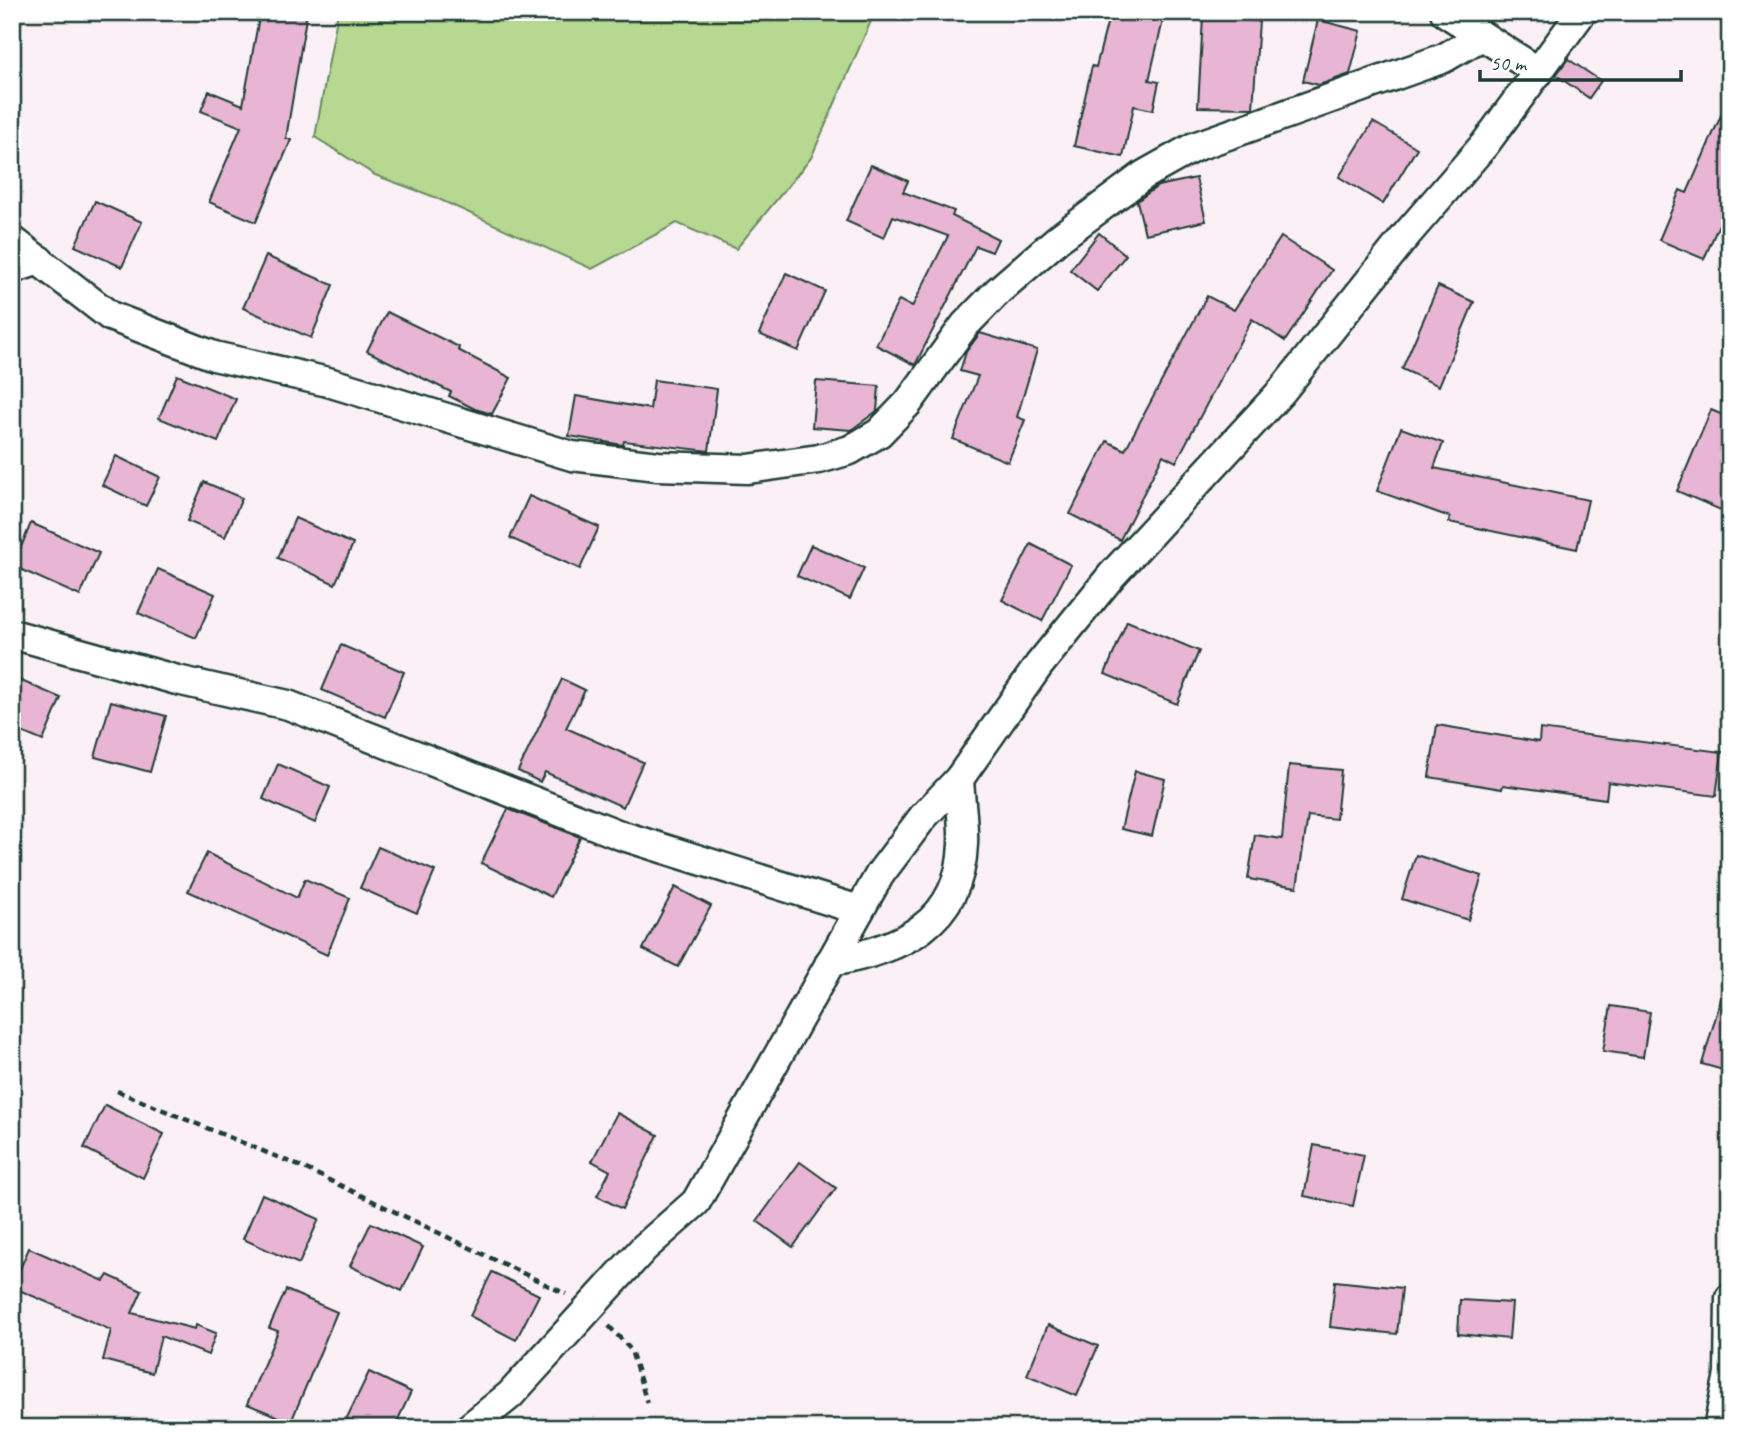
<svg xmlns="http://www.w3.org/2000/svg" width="1742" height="1440" viewBox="0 0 1742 1440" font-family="Caveat,sans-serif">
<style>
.green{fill:#b6d891;stroke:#6a8a62;stroke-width:2}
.building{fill:#e8b6d4;stroke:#1f3d34;stroke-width:2}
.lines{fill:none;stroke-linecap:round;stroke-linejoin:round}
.minor-casing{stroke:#1f3d34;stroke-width:33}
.path{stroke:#1f3d34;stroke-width:4.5;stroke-dasharray:7 5;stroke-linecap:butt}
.minor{stroke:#fff;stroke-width:28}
</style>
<rect width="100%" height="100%" fill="#faf0f6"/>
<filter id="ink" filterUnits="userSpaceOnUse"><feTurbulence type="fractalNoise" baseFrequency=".0143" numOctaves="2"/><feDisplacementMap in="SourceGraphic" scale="14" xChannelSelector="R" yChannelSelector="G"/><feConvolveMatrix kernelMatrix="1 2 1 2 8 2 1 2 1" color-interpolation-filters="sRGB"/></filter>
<g filter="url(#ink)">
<path class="green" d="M 338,12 L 875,12 L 811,158 L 736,249 L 677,223 L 592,269 L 432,196 L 375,175 L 315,137 Z"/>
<g class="building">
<path d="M 260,12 L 307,12 L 286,138 L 291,140 L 256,222 L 209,202 L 241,127 L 201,111 L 209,91 L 243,105 Z"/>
<path d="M 1110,12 L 1165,12 L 1149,80 L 1159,82 L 1153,110 L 1134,106 L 1123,157 L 1074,146 L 1092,66 L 1096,67 Z"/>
<path d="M 1203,17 L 1259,21 L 1253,108 L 1198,107 Z"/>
<path d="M 1318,20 L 1361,31 L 1350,74 L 1319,85 L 1303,81 Z"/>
<path d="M 1568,59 L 1601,81 L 1589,98 L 1556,75 Z"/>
<path d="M 1730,95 L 1730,199 L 1704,259 L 1659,240 L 1680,190 L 1687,193 Z"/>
<path d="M 1373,122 L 1417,148 L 1383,204 L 1339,177 Z"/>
<path d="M 871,165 L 908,181 L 903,192 L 954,211 L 952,216 L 998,239 L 992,252 L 976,246 L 915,365 L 876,345 L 899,300 L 912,307 L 948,236 L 893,216 L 884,238 L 846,221 Z"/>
<path d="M 1196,178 L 1206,221 L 1145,234 L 1137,201 L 1158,186 Z"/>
<path d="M 95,201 L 142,222 L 122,267 L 75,246 Z"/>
<path d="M 1099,233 L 1126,255 L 1097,291 L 1070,270 Z"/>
<path d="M 1281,237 L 1332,270 L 1285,341 L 1252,319 L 1176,462 L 1163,455 L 1120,540 L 1070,514 L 1107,441 L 1125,450 L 1207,296 L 1234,310 Z"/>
<path d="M 266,256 L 333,285 L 311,338 L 243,308 Z"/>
<path d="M 786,273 L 825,291 L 798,351 L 759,334 Z"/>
<path d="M 1438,286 L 1474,302 L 1439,386 L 1402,369 Z"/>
<path d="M 387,312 L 459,347 L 458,350 L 511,378 L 492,414 L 475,409 L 449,396 L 451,392 L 367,351 Z"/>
<path d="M 980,333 L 1037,350 L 1017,417 L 1025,420 L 1008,462 L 953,439 L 978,376 L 960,371 L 966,352 Z"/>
<path d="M 177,375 L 236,399 L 218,442 L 159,418 Z"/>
<path d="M 654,380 L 717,389 L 709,451 L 624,441 L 623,445 L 569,436 L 576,396 L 650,409 Z"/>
<path d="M 816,381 L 879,386 L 877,411 L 851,430 L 812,427 Z"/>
<path d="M 1711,410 L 1730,418 L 1730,494 L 1723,511 L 1677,491 Z"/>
<path d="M 1401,428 L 1443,443 L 1434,468 L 1588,500 L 1577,549 L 1449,522 L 1450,517 L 1377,491 Z"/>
<path d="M 116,456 L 160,477 L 146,506 L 102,485 Z"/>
<path d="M 204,482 L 242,498 L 225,537 L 187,521 Z"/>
<path d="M 529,496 L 599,527 L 580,569 L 510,538 Z"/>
<path d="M 295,518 L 353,544 L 335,584 L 278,558 Z"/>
<path d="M 31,523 L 99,553 L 80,596 L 13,566 Z"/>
<path d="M 1031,544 L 1071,565 L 1042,621 L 1002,600 Z"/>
<path d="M 811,545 L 864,568 L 850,599 L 797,576 Z"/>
<path d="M 158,569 L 215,594 L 196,638 L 138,613 Z"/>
<path d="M 1127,621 L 1199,651 L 1177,704 L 1105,674 Z"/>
<path d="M 341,645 L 404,672 L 385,717 L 322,690 Z"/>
<path d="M 12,677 L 61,698 L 43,741 L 12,728 Z"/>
<path d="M 562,679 L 585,690 L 566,728 L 643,762 L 623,807 L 545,772 L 540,782 L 518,771 Z"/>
<path d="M 111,701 L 166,716 L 150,772 L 95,757 Z"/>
<path d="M 1437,725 L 1539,742 L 1540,729 L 1722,752 L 1716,796 L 1608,782 L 1606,799 L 1503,785 L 1502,789 L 1429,777 Z"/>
<path d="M 278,764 L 330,787 L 315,823 L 263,799 Z"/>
<path d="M 1289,765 L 1341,770 L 1336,819 L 1308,816 L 1297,887 L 1248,879 L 1255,835 L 1282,839 Z"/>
<path d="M 1135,771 L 1165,779 L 1152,836 L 1121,829 Z"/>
<path d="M 508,809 L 580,837 L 551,897 L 481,863 Z"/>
<path d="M 378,847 L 435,871 L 417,913 L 360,888 Z"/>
<path d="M 207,853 L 297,898 L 305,879 L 350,898 L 327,955 L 188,891 Z"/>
<path d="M 1416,855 L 1482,876 L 1468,920 L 1402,899 Z"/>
<path d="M 675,887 L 711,906 L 678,967 L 643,949 Z"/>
<path d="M 1724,989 L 1730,990 L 1730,1072 L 1702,1064 Z"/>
<path d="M 1611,1006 L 1650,1012 L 1643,1057 L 1603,1051 Z"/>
<path d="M 105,1105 L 164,1134 L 143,1178 L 84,1148 Z"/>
<path d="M 617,1113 L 658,1135 L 622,1209 L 597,1196 L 610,1171 L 592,1161 Z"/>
<path d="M 1314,1145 L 1364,1155 L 1353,1206 L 1304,1196 Z"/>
<path d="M 800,1162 L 836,1188 L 793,1247 L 757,1221 Z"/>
<path d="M 262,1194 L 319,1219 L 299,1264 L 243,1239 Z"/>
<path d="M 371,1223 L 423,1247 L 402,1291 L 350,1266 Z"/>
<path d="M 29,1248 L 104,1281 L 108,1275 L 142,1291 L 132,1313 L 195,1329 L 196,1325 L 216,1333 L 208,1355 L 161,1336 L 152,1373 L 103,1360 L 111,1330 L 12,1287 Z"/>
<path d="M 492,1272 L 539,1295 L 516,1340 L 470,1316 Z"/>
<path d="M 1335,1281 L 1402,1288 L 1397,1334 L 1330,1327 Z"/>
<path d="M 286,1290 L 337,1312 L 291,1422 L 247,1404 L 278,1331 L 269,1328 Z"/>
<path d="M 1460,1300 L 1512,1303 L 1509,1339 L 1458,1334 Z"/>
<path d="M 1048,1325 L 1098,1346 L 1077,1396 L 1027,1375 Z"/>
<path d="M 369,1372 L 411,1392 L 394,1428 L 342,1428 Z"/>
</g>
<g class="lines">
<defs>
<g id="minor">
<path d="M 1445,12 L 1539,72"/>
<path d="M 12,240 L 110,316 L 214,356 L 328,382 L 572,456 L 658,466 L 748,469 L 819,459 L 850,450 L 879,433 L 908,403 L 965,325 L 998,291 L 1058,239 L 1144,175 L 1194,147 L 1444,58 L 1482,36"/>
<path d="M 12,269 L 39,260"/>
<path d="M 12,634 L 177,680 L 288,705 L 620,835 L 859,910"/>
<path d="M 830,962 C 899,950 960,925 963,844 C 964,823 960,800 959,779"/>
<path d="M 469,1428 L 510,1395 L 644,1248 L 696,1202 L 880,874 L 923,817 L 959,779 L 1039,665 L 1112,575 L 1281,392 L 1407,234 L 1485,144 L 1582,12"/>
<path d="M 1718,1428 L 1729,1374 L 1730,1298"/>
</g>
</defs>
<use href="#minor" class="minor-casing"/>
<g class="path">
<path d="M 117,1091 L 304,1168 L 566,1294"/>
<path d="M 609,1326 L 631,1350 L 647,1403"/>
</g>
<use href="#minor" class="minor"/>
</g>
</g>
<rect width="1742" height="1440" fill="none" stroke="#fff" stroke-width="42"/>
<rect x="21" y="21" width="1700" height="1398" fill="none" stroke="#1f3d34" stroke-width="2.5" filter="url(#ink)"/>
<path d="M1480 70v10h201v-10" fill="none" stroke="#1f3d34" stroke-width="3.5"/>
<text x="1490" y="70" font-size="21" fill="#1f3d34" stroke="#ffffff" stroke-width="5" paint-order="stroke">50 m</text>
</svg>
